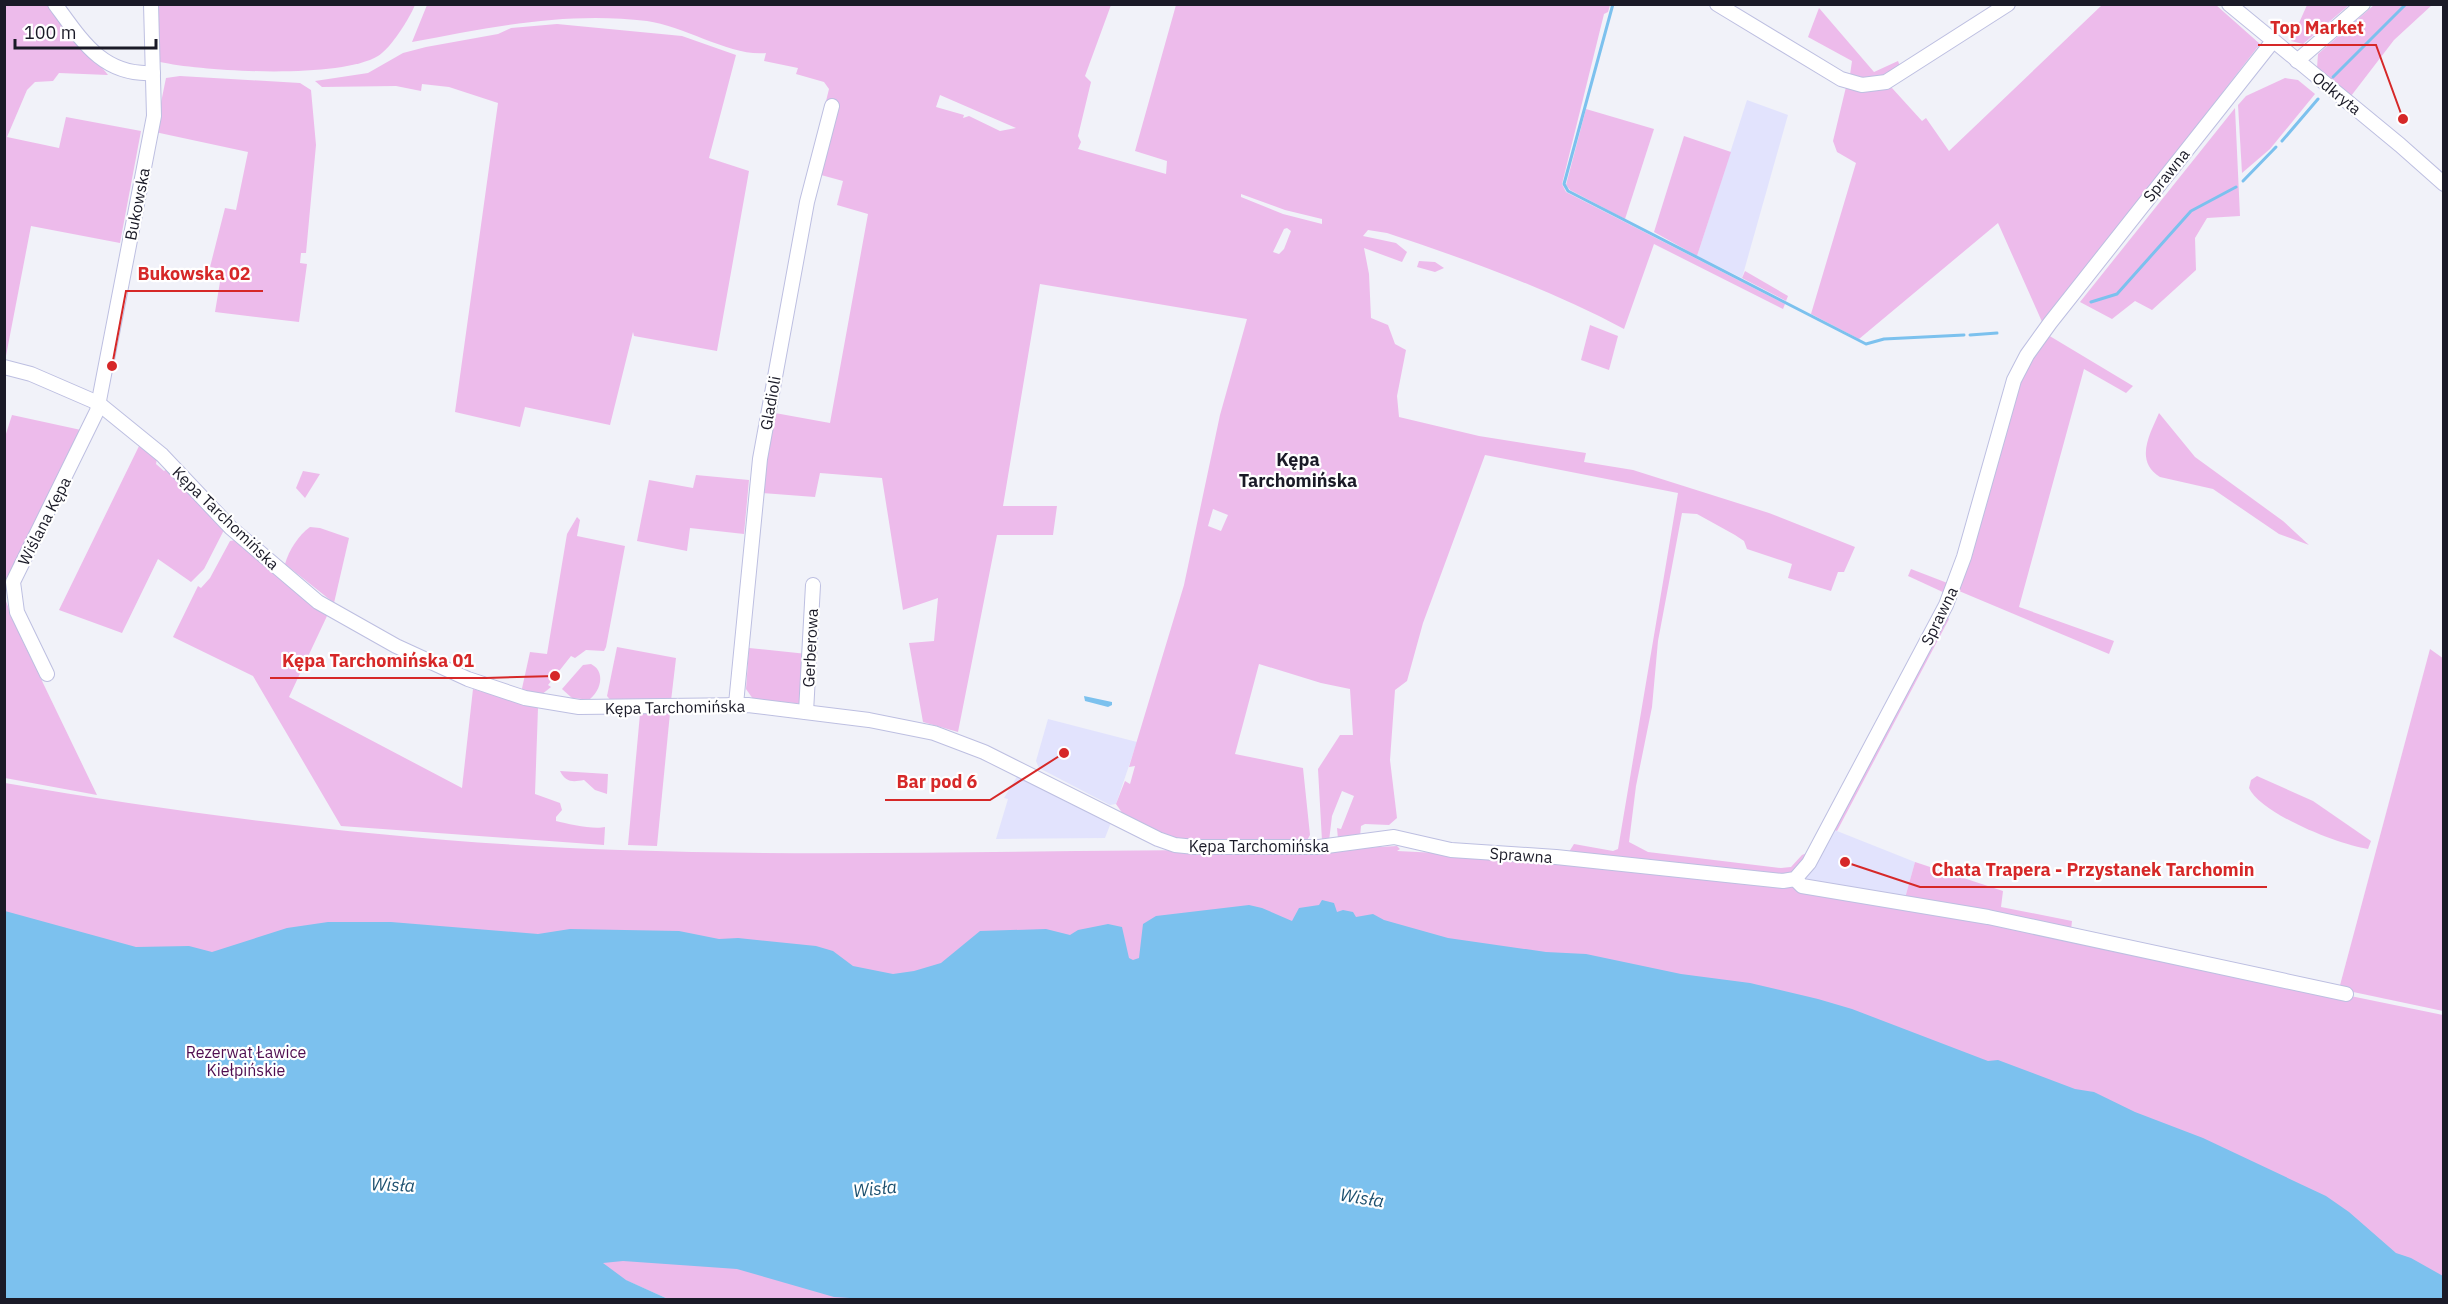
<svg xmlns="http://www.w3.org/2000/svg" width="2448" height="1304" viewBox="0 0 2448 1304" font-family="'IBM Plex Sans',sans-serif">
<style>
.built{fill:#e2e3fd}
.green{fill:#edbbeb;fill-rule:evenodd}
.water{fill:#7cc1ee}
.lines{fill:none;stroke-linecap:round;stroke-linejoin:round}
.stream{stroke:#7cc1ee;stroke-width:3}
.minor-casing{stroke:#bdbfe1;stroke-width:16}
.minor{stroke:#fff;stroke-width:14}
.labels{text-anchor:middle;stroke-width:4.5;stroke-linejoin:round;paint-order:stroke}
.street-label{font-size:16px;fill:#1a1a27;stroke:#fff}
.park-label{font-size:16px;fill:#4f0d50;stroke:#fff}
.neighbourhood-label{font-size:18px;font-weight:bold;fill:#1a1a27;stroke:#fff}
.water-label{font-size:18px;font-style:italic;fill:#1d5170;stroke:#fff}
.leader{fill:none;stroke:#d62828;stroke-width:2}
.callout-dot{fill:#d62828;stroke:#fff;stroke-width:2}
.callout-label{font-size:18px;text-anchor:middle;font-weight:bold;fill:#d62828;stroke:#fff;stroke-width:4.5;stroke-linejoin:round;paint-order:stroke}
</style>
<rect width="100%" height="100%" fill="#f1f2f9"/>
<g class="built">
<path d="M 1747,100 L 1788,115 L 1742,278 L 1697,256 Z"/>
<path d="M 1048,719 L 1137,742 L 1116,804 L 1110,805 L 1039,768 L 1036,761 Z"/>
<path d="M 1018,775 L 1112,820 L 1105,838 L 996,839 L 1008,799 L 1004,798 Z"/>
<path d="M 1832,829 L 1915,862 L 1905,898 L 1799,879 Z"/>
</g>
<g class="green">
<path d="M 5,5 L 52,5 L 108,75 L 59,73 L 53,81 L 35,82 L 27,90 L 7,137 L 59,148 L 66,117 L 141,131 L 120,243 L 31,226 L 5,361 Z"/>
<path d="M 159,5 L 415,5 C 409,19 391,48 378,56 C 340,79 206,72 160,62 L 157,23 Z"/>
<path d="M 427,5 L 1111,5 L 1085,76 L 1091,82 L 1078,136 L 1081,142 L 1078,149 L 1166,174 L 1167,161 L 1135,151 L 1176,5 L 1610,5 L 1608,12 L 1604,14 L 1562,184 L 1566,192 L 1785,304 L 1783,309 L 1654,244 L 1624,329 C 1549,289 1468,260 1387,233 L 1368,230 L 1363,236 L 1396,243 L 1407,252 L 1402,262 L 1364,248 L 1369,274 L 1371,318 L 1388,325 L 1395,344 L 1406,350 L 1397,396 L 1399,417 L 1479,436 L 1586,453 L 1584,462 L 1633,470 L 1769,513 L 1855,547 L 1844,572 L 1838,572 L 1831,591 L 1788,578 L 1792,564 L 1747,549 L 1744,541 L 1735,535 L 1697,514 L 1682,513 L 1658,641 L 1652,707 L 1636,786 L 1629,842 L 1648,852 L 1781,868 L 1791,867 L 1802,855 L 1809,852 L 1800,867 L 1783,877 L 1567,855 L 1574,844 L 1613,851 L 1618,849 L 1678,493 L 1485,455 L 1423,623 L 1407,681 L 1395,690 L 1390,760 L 1397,818 L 1389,825 L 1365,824 L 1361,826 L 1360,837 L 1338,839 L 1337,828 L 1341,829 L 1354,796 L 1342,791 L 1332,816 L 1329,841 L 1322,841 L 1318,769 L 1340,735 L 1353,735 L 1350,689 L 1321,683 L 1259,664 L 1235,754 L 1303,768 L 1310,835 L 1305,844 L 1171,840 L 1125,817 L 1116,804 L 1125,781 L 1130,784 L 1135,766 L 1129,767 L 1184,585 L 1220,415 L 1247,319 L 1040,284 L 1003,506 L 1057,506 L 1053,535 L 997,535 L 958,732 L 923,722 L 909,643 L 934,641 L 938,598 L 903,610 L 882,478 L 820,473 L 815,497 L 762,493 L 775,413 L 830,423 L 868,214 L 837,205 L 843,181 L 821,175 L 838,109 L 826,101 L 829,89 L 824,82 L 796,74 L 798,68 L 764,61 L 766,53 C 732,57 684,26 647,21 C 567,11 491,27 412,42 ZM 940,95 L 1016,128 L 1000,131 L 969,116 L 963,118 L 964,115 L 936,107 ZM 1241,194 L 1285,210 L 1322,219 L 1322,224 L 1283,214 L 1241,197 ZM 1287,228 L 1291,231 L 1284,249 L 1279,254 L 1273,252 L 1284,229 ZM 1213,509 L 1228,515 L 1221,531 L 1208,526 Z"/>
<path d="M 2102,5 L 2216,5 L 2260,44 L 2043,324 L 1998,223 L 1859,339 L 1811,314 L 1856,163 L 1837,152 L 1833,141 L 1846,87 L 1860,91 L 1892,88 L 1922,121 L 1926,118 L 1949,151 Z"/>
<path d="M 2307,5 L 2307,4 L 2349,5 L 2303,44 L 2291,41 Z"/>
<path d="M 2374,5 L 2432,5 L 2394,40 L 2351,96 L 2317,68 L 2318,54 Z"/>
<path d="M 1819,8 L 1874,72 L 1898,61 L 1901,69 C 1883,77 1869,80 1850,75 L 1852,61 L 1808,37 Z"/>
<path d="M 557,24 L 682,36 L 736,55 L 709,158 L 749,171 L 717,351 L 634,336 L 633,332 L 610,425 L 525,407 L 520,427 L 455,412 L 498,103 L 449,87 L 422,84 L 421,91 L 396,86 L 322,87 L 315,81 L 368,73 L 403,53 L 426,47 L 498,34 L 511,28 Z"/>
<path d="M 180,76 L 300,83 L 311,90 L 316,145 L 306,253 L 301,253 L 300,263 L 307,264 L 299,322 L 215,312 L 222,270 L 210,267 L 225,208 L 236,210 L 248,152 L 155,132 L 166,78 Z"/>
<path d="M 2285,78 L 2298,80 L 2315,94 L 2270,149 L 2242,173 L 2238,105 L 2246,96 Z"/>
<path d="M 2235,108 L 2240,216 L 2207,218 L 2195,238 L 2196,270 L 2152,310 L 2135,301 L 2112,319 L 2080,302 Z"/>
<path d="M 1586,109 L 1654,129 L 1625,219 L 1570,190 L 1566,185 Z"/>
<path d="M 1684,136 L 1731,152 L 1697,256 L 1654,232 Z"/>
<path d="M 1419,261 L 1435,262 L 1444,268 L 1435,272 L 1417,267 Z"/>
<path d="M 1745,271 L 1788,296 L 1786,301 L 1742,278 Z"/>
<path d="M 1590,325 L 1618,336 L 1609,370 L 1581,360 Z"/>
<path d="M 2048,335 L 2133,386 L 2126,393 L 2084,369 L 2019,607 L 2114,641 L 2109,654 L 1959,591 L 2022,373 Z"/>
<path d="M 2159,413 L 2195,457 L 2283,521 L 2309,545 L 2279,534 L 2213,489 L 2160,477 C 2134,461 2150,434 2159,413 Z"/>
<path d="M 12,415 L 81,430 L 5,588 L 4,440 Z"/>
<path d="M 140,444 L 157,459 L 156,464 L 164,471 L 167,469 L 224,530 L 204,569 L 191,582 L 158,559 L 122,633 L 59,610 Z"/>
<path d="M 303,471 L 320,474 L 305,498 L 296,488 Z"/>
<path d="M 696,475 L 749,480 L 744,534 L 690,528 L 687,551 L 637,541 L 649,480 L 693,488 Z"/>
<path d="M 577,517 L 580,520 L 577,536 L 625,546 L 606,647 L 604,651 L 586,650 L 575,658 L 571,656 L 548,685 L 551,687 L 541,695 L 521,693 L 530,652 L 547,654 L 567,534 Z"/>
<path d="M 310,527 L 320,528 L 349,538 L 334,603 L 285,564 C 289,550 298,536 310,527 Z"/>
<path d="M 235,540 L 327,616 L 289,697 L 462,788 L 473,689 L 538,708 L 535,794 L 560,803 L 562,810 L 556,817 L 556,821 C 568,824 594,830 605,827 L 604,845 L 341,826 L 253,676 L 173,637 L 198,586 L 201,588 L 210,578 L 230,541 Z"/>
<path d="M 1911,569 L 1950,584 L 1947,594 L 1908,576 Z"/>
<path d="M 4,596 L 16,627 L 97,795 L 5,778 Z"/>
<path d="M 1946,615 L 1949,619 L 1837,831 L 1832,829 Z"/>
<path d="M 617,647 L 676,658 L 671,701 L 613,703 L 607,696 Z"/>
<path d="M 749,648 L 807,654 L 804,704 L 753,699 L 746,689 Z"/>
<path d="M 2430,649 L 2444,659 L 2443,1011 L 2339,989 Z"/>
<path d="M 591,664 C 609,673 598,699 582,703 L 582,699 L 572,698 L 562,689 L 583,665 Z"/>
<path d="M 670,713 L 657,846 L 628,845 L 640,714 Z"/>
<path d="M 560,771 L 608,774 L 607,794 L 595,790 L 584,780 C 573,782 566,783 560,771 Z"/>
<path d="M 2257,776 L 2313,801 L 2371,841 L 2368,849 C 2339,845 2261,814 2249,788 L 2251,780 Z"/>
<path d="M 5,783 C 208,818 414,843 620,850 C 855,858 1091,848 1326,850 L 1397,846 L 1400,849 L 1397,851 L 1565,859 L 1844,892 L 2443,1015 L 2443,1299 L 1531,1199 L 5,1299 Z"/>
<path d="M 1915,862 L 2003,891 L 2001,907 L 2072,921 L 2071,930 L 1905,898 Z"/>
<path d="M 595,1257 L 681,1257 L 900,1299 L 668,1299 L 605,1271 Z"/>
</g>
<g class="water">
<path d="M 1084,696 L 1112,702 L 1112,705 L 1108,707 L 1085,701 Z"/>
<path d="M 1322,900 L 1334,903 L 1337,912 L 1343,910 L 1353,912 L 1356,917 L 1373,914 L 1384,920 L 1448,938 L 1546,952 L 1586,954 L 1681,974 L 1750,983 L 1818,999 L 1852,1009 L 1988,1061 L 1998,1060 L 2075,1089 L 2094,1092 L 2135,1112 L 2203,1138 L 2326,1196 L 2349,1212 L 2396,1253 L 2411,1258 L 2443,1276 L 2443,1299 L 881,1300 L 834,1297 L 737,1269 L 623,1261 L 603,1263 L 626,1280 L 668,1299 L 5,1299 L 5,911 L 136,947 L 189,946 L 212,952 L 287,928 L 328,922 L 391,922 L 538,934 L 570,929 L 679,931 L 719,939 L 738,938 L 816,946 L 833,951 L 853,966 L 893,974 L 914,971 L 941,963 L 980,931 L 1046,929 L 1070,935 L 1078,930 L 1108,924 L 1122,927 L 1129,958 L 1133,960 L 1139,958 L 1143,924 L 1156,916 L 1249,905 L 1262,908 L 1292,921 L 1299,908 L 1319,905 Z"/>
</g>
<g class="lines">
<g class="stream">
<path d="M 1613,4 L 1564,184 L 1568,191 L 1866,344 L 1884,339 L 1964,335"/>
<path d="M 2333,77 L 2406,4"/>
<path d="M 2282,141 L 2318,99"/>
<path d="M 2243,181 L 2276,147"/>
<path d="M 2091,302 L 2117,294 L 2191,211 L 2236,187"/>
<path d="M 1970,335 L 1997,333"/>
</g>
<defs>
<g id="minor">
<path d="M 55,4 C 82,41 103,76 153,73"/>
<path d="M 1717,4 L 1841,79 L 1862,85 L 1886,82 L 2008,4"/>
<path d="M 2229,4 L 2400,145 L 2444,184"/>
<path d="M 2297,61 L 2363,4"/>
<path d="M 4,367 L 31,374 L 98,403 L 162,455 L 231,528 L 318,602 L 396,646 L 468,679 L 525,698 L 579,707 L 748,705 L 869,720 L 934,733 L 984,752 L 1158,839 L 1175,845 L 1195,847 L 1319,847 L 1394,837 L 1451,850 L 1556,857 L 1783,881 L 1795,879 L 1809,863 L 1946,605 L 1964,557 L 2014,380 L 2027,355 L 2050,323 L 2273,41"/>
<path d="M 47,674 L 17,612 L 13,582 L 97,411 L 154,116 L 151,4"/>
<path d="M 736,704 L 760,459 L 807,202 L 832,106"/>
<path d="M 806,712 L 813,585"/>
<path d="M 1795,879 L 1802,886 L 1988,917 L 2346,994"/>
</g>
</defs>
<use href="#minor" class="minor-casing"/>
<use href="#minor" class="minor"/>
</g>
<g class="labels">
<g class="street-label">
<text transform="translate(2337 93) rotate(39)" y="6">Odkryta</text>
<text transform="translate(2166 175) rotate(-51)" y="6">Sprawna</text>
<text transform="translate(137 204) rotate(-79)" y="6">Bukowska</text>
<text transform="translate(770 403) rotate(-80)" y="6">Gladioli</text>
<text transform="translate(226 518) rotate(44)" y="6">Kępa Tarchomińska</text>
<text transform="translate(44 521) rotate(-63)" y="6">Wiślana Kępa</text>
<text transform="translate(1939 616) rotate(-64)" y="6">Sprawna</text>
<text transform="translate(810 648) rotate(-87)" y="6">Gerberowa</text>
<text transform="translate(675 707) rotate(-1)" y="6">Kępa Tarchomińska</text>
<text x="1259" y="852">Kępa Tarchomińska</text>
<text transform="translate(1521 855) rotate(4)" y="6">Sprawna</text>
</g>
<g class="park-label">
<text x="246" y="1058">Rezerwat Ławice<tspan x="246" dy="18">Kiełpińskie</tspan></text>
</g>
<g class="neighbourhood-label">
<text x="1298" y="466">Kępa<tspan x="1298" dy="21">Tarchomińska</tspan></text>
</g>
<g class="water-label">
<text transform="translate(393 1185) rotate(2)" y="6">Wisła</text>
<text transform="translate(875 1189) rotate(-6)" y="6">Wisła</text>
<text transform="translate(1362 1198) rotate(9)" y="6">Wisła</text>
</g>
</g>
<path class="leader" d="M2403 119L2376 45H2258M112 366L126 291H263M555 676L486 678H270M1064 753L990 800H885M1845 862L1920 887H2267"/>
<g class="callout-dot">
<circle cx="2403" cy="119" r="6"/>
<circle cx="112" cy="366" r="6"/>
<circle cx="555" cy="676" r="6"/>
<circle cx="1064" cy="753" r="6"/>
<circle cx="1845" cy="862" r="6"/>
</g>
<g class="callout-label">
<text x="2317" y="34">Top Market</text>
<text x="194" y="280">Bukowska 02</text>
<text x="378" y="667">Kępa Tarchomińska 01</text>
<text x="937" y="788">Bar pod 6</text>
<text x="2093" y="876">Chata Trapera - Przystanek Tarchomin</text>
</g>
<rect width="2448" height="1304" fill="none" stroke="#1a1a27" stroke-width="12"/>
<path d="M15 39v9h141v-9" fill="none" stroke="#1a1a27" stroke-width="3"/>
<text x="24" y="39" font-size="18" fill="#1a1a27" stroke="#ffffff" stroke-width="4.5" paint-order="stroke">100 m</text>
</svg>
